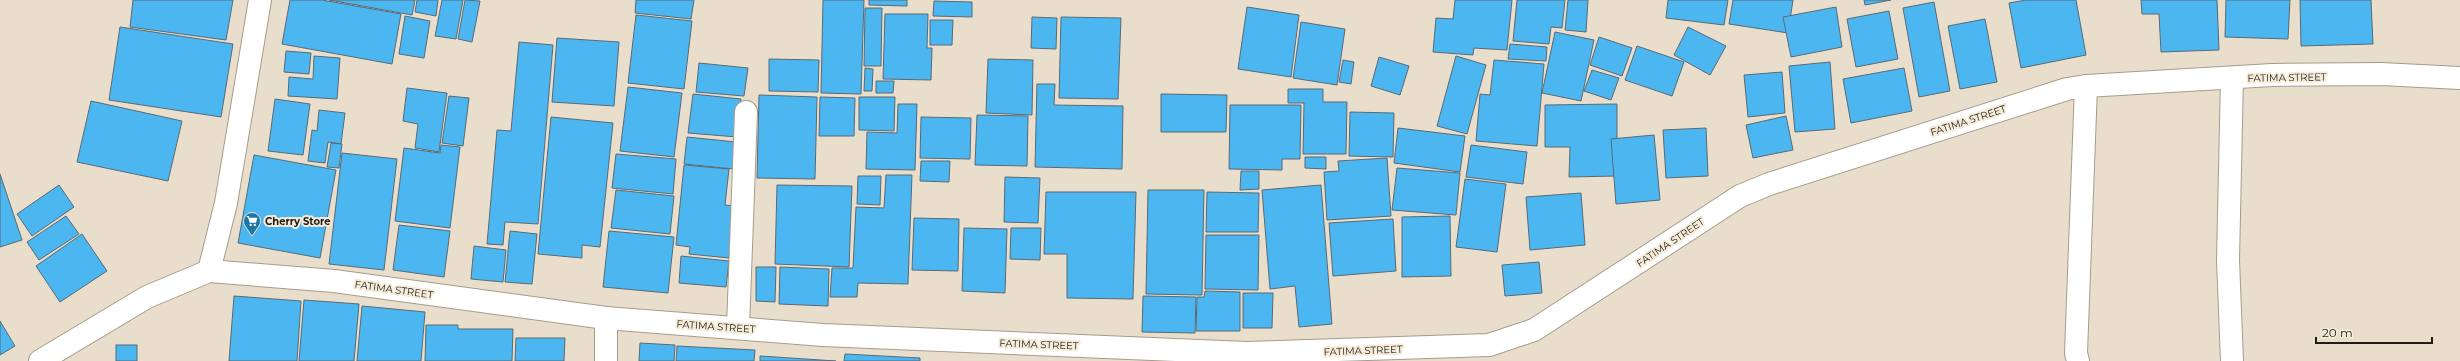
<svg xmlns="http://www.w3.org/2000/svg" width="2460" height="361" viewBox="0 0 2460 361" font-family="Montserrat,sans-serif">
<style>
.building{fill:#4cb6f1;stroke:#596a75}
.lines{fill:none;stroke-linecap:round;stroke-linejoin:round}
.minor-casing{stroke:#a69c8b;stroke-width:24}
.minor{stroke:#fff;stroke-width:22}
.labels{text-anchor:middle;stroke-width:4;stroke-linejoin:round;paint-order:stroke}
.street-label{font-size:10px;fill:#201c15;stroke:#f6ebd9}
.poi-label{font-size:10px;font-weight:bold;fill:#201c15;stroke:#f6ebd9;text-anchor:start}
</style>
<rect width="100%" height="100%" fill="#e9decc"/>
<g class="building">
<path d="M 133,0 L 233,0 L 226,40 L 130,27 Z"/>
<path d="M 290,0 L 322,0 L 401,14 L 392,64 L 282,44 Z"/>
<path d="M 329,0 L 415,0 L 412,15 Z"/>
<path d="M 417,0 L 438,0 L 436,16 L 415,12 Z"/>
<path d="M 442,0 L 463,0 L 456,39 L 435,36 Z"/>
<path d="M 465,0 L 480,1 L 472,42 L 458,39 Z"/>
<path d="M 636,0 L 694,0 L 691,19 L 635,13 Z"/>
<path d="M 823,0 L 864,0 L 861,94 L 821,93 Z"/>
<path d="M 869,0 L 907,0 L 907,6 L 869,5 Z"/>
<path d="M 1455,0 L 1512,0 L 1507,50 L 1474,48 L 1473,55 L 1433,52 L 1436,18 L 1453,19 Z"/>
<path d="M 1517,0 L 1565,0 L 1562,28 L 1551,27 L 1549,44 L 1513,41 Z"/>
<path d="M 1568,0 L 1588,0 L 1586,32 L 1565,30 Z"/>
<path d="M 1668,0 L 1728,0 L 1724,25 L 1666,18 Z"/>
<path d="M 1733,0 L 1793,0 L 1788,33 L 1729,24 Z"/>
<path d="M 1864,0 L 1891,0 L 1865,5 Z"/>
<path d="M 2026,0 L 2076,0 L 2086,55 L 2021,68 L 2009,3 Z"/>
<path d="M 2141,0 L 2217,0 L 2219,50 L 2161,52 L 2159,14 L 2142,14 Z"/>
<path d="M 2226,0 L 2290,0 L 2288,39 L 2225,37 Z"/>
<path d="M 2300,0 L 2371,0 L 2373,44 L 2301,46 Z"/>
<path d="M 934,1 L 972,2 L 972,17 L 933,16 Z"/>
<path d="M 1934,2 L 1950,91 L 1919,97 L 1903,8 Z"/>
<path d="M 1247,7 L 1299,15 L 1291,77 L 1238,69 Z"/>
<path d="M 1836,7 L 1842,47 L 1791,57 L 1783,17 Z"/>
<path d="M 865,8 L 882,8 L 881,66 L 864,66 Z"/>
<path d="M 1889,11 L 1898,59 L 1856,67 L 1847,19 Z"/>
<path d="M 885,14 L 928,14 L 927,48 L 932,48 L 931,80 L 883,79 Z"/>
<path d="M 636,15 L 692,21 L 684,89 L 628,83 Z"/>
<path d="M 405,16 L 430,21 L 424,58 L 399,54 Z"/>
<path d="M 1032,17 L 1057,18 L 1056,49 L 1031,48 Z"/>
<path d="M 1061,17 L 1121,18 L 1118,99 L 1059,98 Z"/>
<path d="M 1985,19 L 1997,82 L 1960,89 L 1948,26 Z"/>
<path d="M 930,20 L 953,20 L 952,45 L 930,45 Z"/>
<path d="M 1301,22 L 1345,29 L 1337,85 L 1293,78 Z"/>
<path d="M 120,27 L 233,44 L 221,117 L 109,100 Z"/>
<path d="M 1688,27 L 1726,46 L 1710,75 L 1674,55 Z"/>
<path d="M 1555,32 L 1594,40 L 1581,101 L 1542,93 Z"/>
<path d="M 1599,37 L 1632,48 L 1622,76 L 1590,65 Z"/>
<path d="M 557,38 L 619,42 L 614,106 L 552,102 Z"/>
<path d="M 519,42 L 553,45 L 538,224 L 505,222 L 503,245 L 487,244 L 497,130 L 511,131 Z"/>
<path d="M 1510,44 L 1547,47 L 1546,61 L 1508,59 Z"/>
<path d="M 1637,46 L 1684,62 L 1672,96 L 1625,80 Z"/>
<path d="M 286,51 L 311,53 L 309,74 L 284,72 Z"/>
<path d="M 314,56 L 340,58 L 337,99 L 288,96 L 289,77 L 313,79 Z"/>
<path d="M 1456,56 L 1486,65 L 1467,134 L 1437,126 Z"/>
<path d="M 1379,57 L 1409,66 L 1400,95 L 1371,86 Z"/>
<path d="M 769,59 L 819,60 L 818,92 L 769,91 Z"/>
<path d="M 988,59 L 1033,60 L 1032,115 L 986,113 Z"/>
<path d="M 1343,60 L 1354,62 L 1351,84 L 1339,82 Z"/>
<path d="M 1494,60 L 1544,64 L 1537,146 L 1476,141 L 1480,94 L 1490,95 Z"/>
<path d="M 1830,62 L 1835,129 L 1795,132 L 1789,66 Z"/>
<path d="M 699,63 L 748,68 L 744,96 L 696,92 Z"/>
<path d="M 865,68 L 873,69 L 872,91 L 864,91 Z"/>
<path d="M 1904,68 L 1912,111 L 1851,123 L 1843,79 Z"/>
<path d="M 1592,70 L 1619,78 L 1611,100 L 1584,91 Z"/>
<path d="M 1782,72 L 1785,113 L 1748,117 L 1744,75 Z"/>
<path d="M 876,81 L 894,81 L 893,93 L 876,93 Z"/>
<path d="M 1037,84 L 1055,84 L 1054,105 L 1123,106 L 1122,169 L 1035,167 Z"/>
<path d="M 628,87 L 682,93 L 674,157 L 620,151 Z"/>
<path d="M 407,88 L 447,93 L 439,152 L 415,148 L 418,124 L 403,121 Z"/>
<path d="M 1288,89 L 1323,89 L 1323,102 L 1347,102 L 1346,154 L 1303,154 L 1304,103 L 1288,103 Z"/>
<path d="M 693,94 L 741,99 L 737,137 L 688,133 Z"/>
<path d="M 1161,94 L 1227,95 L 1226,132 L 1161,132 Z"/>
<path d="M 759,95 L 817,97 L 815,179 L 757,178 Z"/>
<path d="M 449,96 L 469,98 L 463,146 L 442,143 Z"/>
<path d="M 820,97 L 855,98 L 854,136 L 819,136 Z"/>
<path d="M 859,97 L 895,97 L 894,131 L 859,130 Z"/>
<path d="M 275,99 L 310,104 L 303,155 L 268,151 Z"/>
<path d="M 91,101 L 182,121 L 168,181 L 77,162 Z"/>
<path d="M 898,104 L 917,104 L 915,170 L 866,169 L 867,132 L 897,133 Z"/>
<path d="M 1617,104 L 1617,176 L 1569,177 L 1570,147 L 1545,147 L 1545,105 Z"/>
<path d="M 1230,105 L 1301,105 L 1300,159 L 1282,159 L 1282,170 L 1229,169 Z"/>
<path d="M 319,110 L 345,113 L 341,144 L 328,142 L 325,163 L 308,161 L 312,130 L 317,131 Z"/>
<path d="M 1350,112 L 1394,113 L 1393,157 L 1349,156 Z"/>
<path d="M 977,115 L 1028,116 L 1027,166 L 975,165 Z"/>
<path d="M 1786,116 L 1793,150 L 1753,158 L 1746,125 Z"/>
<path d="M 551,117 L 613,123 L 600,247 L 582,245 L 582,258 L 538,254 Z"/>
<path d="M 921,117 L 971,118 L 970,159 L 920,158 Z"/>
<path d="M 1398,128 L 1465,136 L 1460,172 L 1394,163 Z"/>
<path d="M 1706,128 L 1708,176 L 1666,178 L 1663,130 Z"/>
<path d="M 1654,135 L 1660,200 L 1616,204 L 1611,139 Z"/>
<path d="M 687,137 L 736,142 L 734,169 L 684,164 Z"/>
<path d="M 331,143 L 342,144 L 339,168 L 327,167 Z"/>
<path d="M 441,145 L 460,147 L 450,228 L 395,221 L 404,148 L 440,153 Z"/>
<path d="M 1471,145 L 1527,152 L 1523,184 L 1466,177 Z"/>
<path d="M 342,153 L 397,159 L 384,270 L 329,264 Z"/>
<path d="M 616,154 L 676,159 L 673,194 L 612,188 Z"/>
<path d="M 254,155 L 336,170 L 320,258 L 238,243 Z"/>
<path d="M 1305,157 L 1326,157 L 1326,169 L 1305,168 Z"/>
<path d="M 1387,158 L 1391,216 L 1327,220 L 1324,172 L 1339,171 L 1338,161 Z"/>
<path d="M 921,161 L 950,161 L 949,182 L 920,181 Z"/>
<path d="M 684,165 L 729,169 L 725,205 L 735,206 L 729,258 L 689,254 L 690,247 L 676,245 Z"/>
<path d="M 1397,168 L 1460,173 L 1456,215 L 1392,210 Z"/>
<path d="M 1241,171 L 1259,171 L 1259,189 L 1240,190 Z"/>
<path d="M 0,174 L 22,240 L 0,247 Z"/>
<path d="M 886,175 L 912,175 L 908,284 L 858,283 L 857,297 L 830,297 L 832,268 L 853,268 L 856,207 L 884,208 Z"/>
<path d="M 858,176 L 881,176 L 880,205 L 857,204 Z"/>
<path d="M 1005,177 L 1040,178 L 1038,223 L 1004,222 Z"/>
<path d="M 1465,179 L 1506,184 L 1497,252 L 1456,247 Z"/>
<path d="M 59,185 L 74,207 L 32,236 L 17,214 Z"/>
<path d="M 777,185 L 852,186 L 849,267 L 775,264 Z"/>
<path d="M 1321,185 L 1332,324 L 1299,327 L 1295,286 L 1270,289 L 1262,190 Z"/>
<path d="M 616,190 L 674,196 L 670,234 L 611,228 Z"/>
<path d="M 1148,190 L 1204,190 L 1202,295 L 1146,294 Z"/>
<path d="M 1046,192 L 1136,192 L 1133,299 L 1067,298 L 1067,254 L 1044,254 Z"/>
<path d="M 1207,192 L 1259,193 L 1258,232 L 1206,232 Z"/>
<path d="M 1581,193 L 1585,245 L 1530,250 L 1526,197 Z"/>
<path d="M 66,216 L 79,234 L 39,260 L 27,242 Z"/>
<path d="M 1450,216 L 1451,276 L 1402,277 L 1402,217 Z"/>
<path d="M 914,218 L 959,219 L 958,271 L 912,270 Z"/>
<path d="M 1393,219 L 1396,271 L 1333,276 L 1329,223 Z"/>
<path d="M 399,225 L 450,231 L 444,277 L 393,270 Z"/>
<path d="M 964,228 L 1007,229 L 1005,293 L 962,291 Z"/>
<path d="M 1011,228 L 1041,228 L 1040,260 L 1010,259 Z"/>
<path d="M 510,231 L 537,234 L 532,284 L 505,282 Z"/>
<path d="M 609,231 L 674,237 L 668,293 L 603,287 Z"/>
<path d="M 82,234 L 107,271 L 60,302 L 36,266 Z"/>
<path d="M 1206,235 L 1259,235 L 1258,290 L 1205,289 Z"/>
<path d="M 474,246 L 506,250 L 503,282 L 471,279 Z"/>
<path d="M 681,256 L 729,261 L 726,287 L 679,283 Z"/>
<path d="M 1539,262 L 1542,293 L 1505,296 L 1502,265 Z"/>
<path d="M 756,267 L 776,267 L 775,302 L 756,301 Z"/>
<path d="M 780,267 L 829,269 L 828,306 L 779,304 Z"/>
<path d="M 1205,291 L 1240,292 L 1240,331 L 1196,331 L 1197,297 L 1204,297 Z"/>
<path d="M 1243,293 L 1273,293 L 1272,328 L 1243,328 Z"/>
<path d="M 234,296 L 301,301 L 297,361 L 229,361 Z"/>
<path d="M 1143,296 L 1196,297 L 1195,333 L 1142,332 Z"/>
<path d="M 304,300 L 359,304 L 354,361 L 299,361 Z"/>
<path d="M 362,306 L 425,312 L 421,361 L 357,361 Z"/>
<path d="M 0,321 L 15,346 L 0,355 Z"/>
<path d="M 426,325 L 458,325 L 458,329 L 513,329 L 512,361 L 425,361 Z"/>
<path d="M 516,338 L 565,338 L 564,361 L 515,361 Z"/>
<path d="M 640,343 L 675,345 L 674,361 L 639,361 Z"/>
<rect x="116" y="345" width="21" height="16"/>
<path d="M 677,346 L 755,350 L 754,361 L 676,361 Z"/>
<path d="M 845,354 L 920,358 L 920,361 L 844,361 Z"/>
<path d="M 760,356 L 836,361 L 760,361 Z"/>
</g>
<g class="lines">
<defs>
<g id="minor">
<path d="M 2232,78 L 2228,260 L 2232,361"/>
<path d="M 209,271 L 226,203 L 260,0"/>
<path d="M 738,327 L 746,112"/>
<path d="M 40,361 L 147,297 L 209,271 L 334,281 L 606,318 L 823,335 L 1246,353 L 1489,345 L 1534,330 L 1740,196 L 1769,184 L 2067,89 L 2086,86 L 2272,75 L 2381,74 L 2460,78"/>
<path d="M 606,361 L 606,318"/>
<path d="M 2078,361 L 2076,353 L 2086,86"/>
</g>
</defs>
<use href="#minor" class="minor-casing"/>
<use href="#minor" class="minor"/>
</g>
<defs>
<symbol id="supermarket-pin" viewBox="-11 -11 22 30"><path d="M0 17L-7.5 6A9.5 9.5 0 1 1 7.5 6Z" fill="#1d77a6" stroke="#f6ebd9"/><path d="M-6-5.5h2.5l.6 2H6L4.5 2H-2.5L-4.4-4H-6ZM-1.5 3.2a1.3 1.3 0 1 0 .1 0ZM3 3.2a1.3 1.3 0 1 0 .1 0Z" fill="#fff"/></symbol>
</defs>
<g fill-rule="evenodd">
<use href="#supermarket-pin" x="242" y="211" width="20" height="27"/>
</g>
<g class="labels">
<g class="street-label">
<text transform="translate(2287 77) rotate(-1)" y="4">FATIMA STREET</text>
<text transform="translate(1968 120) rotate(-18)" y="4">FATIMA STREET</text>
<text transform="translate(1670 242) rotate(-34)" y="4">FATIMA STREET</text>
<text transform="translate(394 289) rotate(8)" y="4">FATIMA STREET</text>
<text transform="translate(716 326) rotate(4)" y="4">FATIMA STREET</text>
<text transform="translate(1039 344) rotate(2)" y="4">FATIMA STREET</text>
<text transform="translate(1363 350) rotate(-2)" y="4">FATIMA STREET</text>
</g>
<g class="poi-label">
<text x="265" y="225">Cherry Store</text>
</g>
</g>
<path d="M2316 337v6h116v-6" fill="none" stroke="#201c15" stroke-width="2"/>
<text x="2322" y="337" font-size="12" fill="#201c15" stroke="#f6ebd9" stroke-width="3" paint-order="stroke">20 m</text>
</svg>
